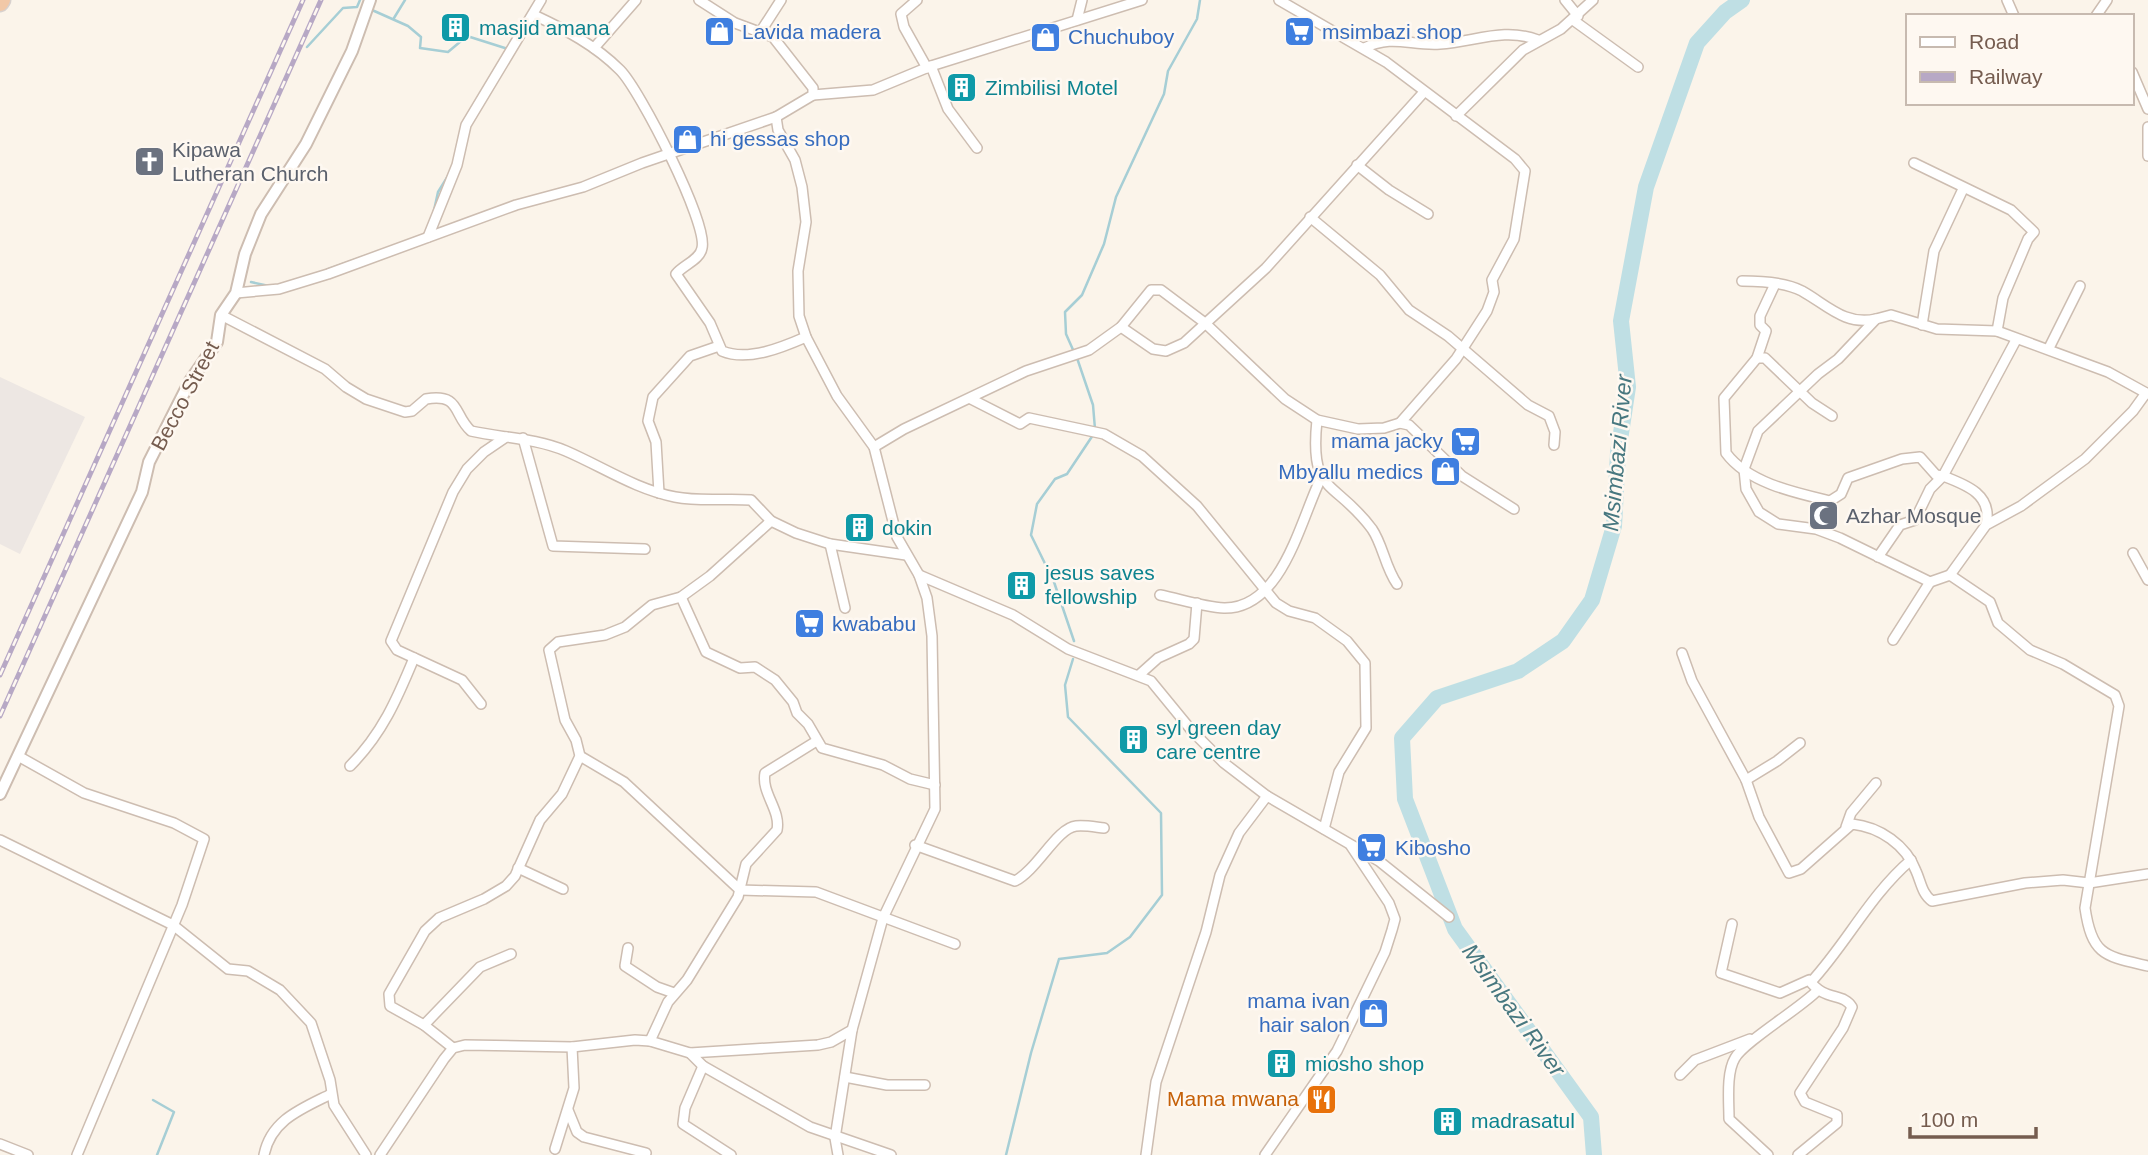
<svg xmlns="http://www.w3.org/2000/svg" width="2148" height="1155" viewBox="0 0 2148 1155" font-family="Arial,sans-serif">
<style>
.industrial{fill:#ede7e3}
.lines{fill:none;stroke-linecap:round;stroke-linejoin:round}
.stream{stroke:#a6ced5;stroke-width:2.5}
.river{stroke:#bfdfe4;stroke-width:16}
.minor-casing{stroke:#cdbdb1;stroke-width:12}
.tertiary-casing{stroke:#cdbdb1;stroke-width:14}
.trunk-casing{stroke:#d8d1ce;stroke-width:19}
.minor{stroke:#fff;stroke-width:9}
.tertiary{stroke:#fff;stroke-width:10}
.trunk{stroke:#f2c8a7;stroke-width:16}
.rail-casing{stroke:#b7a8c5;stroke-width:5}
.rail{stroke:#fef8f1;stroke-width:2.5;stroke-dasharray:8;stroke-linecap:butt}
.labels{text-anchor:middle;stroke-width:5;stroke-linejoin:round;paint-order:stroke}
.culture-label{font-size:21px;fill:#0d838f;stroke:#fef8f1;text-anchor:start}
.shop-label{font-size:21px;fill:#366cbe;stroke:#fef8f1;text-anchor:start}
.worship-label{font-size:21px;fill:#5b616d;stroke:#fef8f1;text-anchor:start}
.street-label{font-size:21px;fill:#755c4f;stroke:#fef8f1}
.food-label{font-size:21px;fill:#c56008;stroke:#fef8f1;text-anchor:end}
.water-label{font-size:23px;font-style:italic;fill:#47777f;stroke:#fef8f1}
</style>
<rect width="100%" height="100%" fill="#fbf4ea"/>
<path class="industrial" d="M 0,377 L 85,417 L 20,554 L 0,544 Z"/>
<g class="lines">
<g class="stream">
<path d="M 372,10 L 408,26 L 421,37 L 420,48 L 448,52 L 467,36 L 508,49"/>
<path d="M 394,18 L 405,0"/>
<path d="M 307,47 L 343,8 L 357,7 L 360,0"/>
<path d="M 433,215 L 438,192 L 448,176"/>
<path d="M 326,270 L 365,256"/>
<path d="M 251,282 L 269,286"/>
<path d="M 1074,352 L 1066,334 L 1065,312 L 1082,295 L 1104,244 L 1116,197 L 1164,94 L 1168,71 L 1197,19 L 1200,0"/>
<path d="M 1077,358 L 1093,405 L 1095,429"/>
<path d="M 1074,641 L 1054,582 L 1031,535 L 1037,504 L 1055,479 L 1067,474 L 1093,435"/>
<path d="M 153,1100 L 174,1112 L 157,1155"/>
<path d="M 1006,1155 L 1031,1053 L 1059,959 L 1107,953 L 1130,937 L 1162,895 L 1161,813 L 1068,717 L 1065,685 L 1073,659"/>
</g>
<path class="river" d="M 1594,1155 L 1591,1117 L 1455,929 L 1405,799 L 1402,738 L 1437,698 L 1518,671 L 1563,641 L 1592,600 L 1614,526 L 1618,453 L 1628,387 L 1621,321 L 1646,187 L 1697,43 L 1725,12 L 1742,0"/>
<defs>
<g id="minor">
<path d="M 917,0 L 901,14 L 904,27 L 927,68"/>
<path d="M 1279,0 L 1386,62 L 1515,159 L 1525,171 L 1514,239 L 1492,280 L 1494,292 L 1487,311 L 1456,359 L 1400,423"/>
<path d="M 1565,0 L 1578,16"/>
<path d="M 2007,0 L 2014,16"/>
<path d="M 534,15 C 566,30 595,45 620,70 C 640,90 708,223 702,248 C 700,260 683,265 676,274 L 710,323 L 722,351 C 748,362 783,347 806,337"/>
<path d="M 2096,16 L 2107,0"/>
<path d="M 1077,20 L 1082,0"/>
<path d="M 1573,20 L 1638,67"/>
<path d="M 761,31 L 781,0"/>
<path d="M 594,48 L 636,0"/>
<path d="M 1364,48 C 1393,34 1410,46 1440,44 C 1474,42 1504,27 1538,40"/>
<path d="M 931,66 L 948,109 L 977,148"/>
<path d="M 2132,72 L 2148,109"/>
<path d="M 813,95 L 873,90 L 931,66 L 1142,0"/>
<path d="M 1456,116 L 1523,50 L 1561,29 L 1593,0"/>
<path d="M 2148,127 L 2148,156"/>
<path d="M 1914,163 L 2011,210 L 2034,232 L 2028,239 L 2003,298 L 1997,331"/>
<path d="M 1357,165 L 1389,190 L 1428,214"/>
<path d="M 1310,217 L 1380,275 L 1409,310 L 1448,336 L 1528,405 L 1549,416 L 1555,432 L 1554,445"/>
<path d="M 428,237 L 457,165 L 466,125 L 541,0"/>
<path d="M 1742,281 C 1761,281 1785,282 1802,291 C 1827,305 1845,326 1876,319"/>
<path d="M 1775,284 L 1760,316 L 1760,325 L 1766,331 L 1757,358 L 1724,398 L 1726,453 C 1748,483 1796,493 1830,501 L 1841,494 L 1848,478 L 1902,459 L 1920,457 L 1936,475 L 1943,476 L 1930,489 L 1915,520 L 1900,525 L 1878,557"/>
<path d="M 236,293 L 279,289 L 328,274 L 516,205 L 583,187 L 642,163 L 776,117"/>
<path d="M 221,315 L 325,369 L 346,387 L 366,399 L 405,412 L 412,411 L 426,399 C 461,393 453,415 471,431 C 503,438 535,438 566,451 C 603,467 635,489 675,497 C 701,502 725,498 751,500 L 771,521 L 796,533 L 830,544 L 906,555"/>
<path d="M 1922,325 L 1934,251 L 1963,189"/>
<path d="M 1121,327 L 1153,349 L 1166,351 L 1184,343 L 1266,268 L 1424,92"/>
<path d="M 2049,348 L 2080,286"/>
<path d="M 1757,358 L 1765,358 L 1812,403 L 1832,416"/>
<path d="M 2148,394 L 2108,372 L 1997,331 L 1937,329 L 1891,315 L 1876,319 L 1838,359 L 1818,374 L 1758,431 L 1744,469 L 1746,489 L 1759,512 L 1778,524 L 1816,529 L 1840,538 L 1930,582 L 1950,575 L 1990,602 L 1998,623 L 2030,650 L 2063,664 L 2115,695 L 2119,706 L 2085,908 C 2092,956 2105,956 2148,966"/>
<path d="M 971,399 L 1020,424 L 1029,418 L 1104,434 L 1142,456 L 1197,506 L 1276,603 L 1289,611 L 1315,618 L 1347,641 L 1365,663 L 1366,728 L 1339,772 L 1324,829"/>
<path d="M 1317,420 C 1309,496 1335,479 1372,529 C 1383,545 1385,567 1397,584"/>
<path d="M 523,438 L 553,546 L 645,549"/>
<path d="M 874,447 L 904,429 L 1026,371 L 1089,350 L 1121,327 L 1151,290 L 1161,290 L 1205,323 L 1285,399 L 1317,420 L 1358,429 L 1384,428 L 1400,423 L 1409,425 L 1462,476 L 1514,509"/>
<path d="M 659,493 L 656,442 L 648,421 L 653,397 L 690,356 L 719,346"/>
<path d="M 1986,525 C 1993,495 1967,485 1943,476 L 2016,340"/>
<path d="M 830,544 L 845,608"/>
<path d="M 2133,553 L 2148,580"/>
<path d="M 919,575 L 1013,615 L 1068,649 L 1151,681 L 1192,731 L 1224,763 L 1267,796 L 1379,861 L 1449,917"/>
<path d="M 1950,575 L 1986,525 L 2021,506 L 2085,459 L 2133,411 L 2146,393"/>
<path d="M 1160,595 C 1180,599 1203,607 1224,608 C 1282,609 1300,521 1321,478"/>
<path d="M 681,597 L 706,652 L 740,668 L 755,667 L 775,680 L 793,702 L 797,713 L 808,724 L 822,748 L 883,765 L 910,779 L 935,785"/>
<path d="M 1893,640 L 1930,582"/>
<path d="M 1682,653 L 1692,681 L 1746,780 L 1759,817 L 1789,873 L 1801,869 L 1852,824 C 1880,827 1906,845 1916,871 C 1921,882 1922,894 1932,901 L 2025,883 L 2063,880 L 2089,883 L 2148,874"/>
<path d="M 1139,675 L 1158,658 L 1189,644 L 1194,639 L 1197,603"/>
<path d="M 481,704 L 462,680 L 397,650 L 391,641 L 453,492 L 467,469 L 484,452 L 506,437"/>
<path d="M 18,756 L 84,793 L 174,823 L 204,839 L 182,905 L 77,1155"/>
<path d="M 580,756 L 624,782 L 740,890 L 816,892 L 955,944"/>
<path d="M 350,766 C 382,734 397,699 414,658"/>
<path d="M 1746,780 L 1777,761 L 1800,743"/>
<path d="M 1846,827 L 1851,813 L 1876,783"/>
<path d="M 0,840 L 173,925 L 228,969 L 248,971 L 280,990 L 311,1023 L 330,1080 L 334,1105 L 366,1155"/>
<path d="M 915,845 L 1015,881 C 1037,870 1057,828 1076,826 C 1085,825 1095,827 1104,828"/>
<path d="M 518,868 L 563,889"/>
<path d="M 1732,924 L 1721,973 L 1780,993 L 1809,980 C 1825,1002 1843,992 1852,1007 L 1843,1028 L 1800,1093 L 1805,1102 L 1837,1115 L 1837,1123 L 1798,1155"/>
<path d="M 628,948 L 625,966 L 657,987 L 674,993"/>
<path d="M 1811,982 C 1847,943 1870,895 1911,860"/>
<path d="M 424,1025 L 480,967 L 511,954"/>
<path d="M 650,1041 L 668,1002 L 687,980 L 738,897 L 746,864 L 777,830 C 781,810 761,793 765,773 L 815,742"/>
<path d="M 453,1048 L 424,1025 L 390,1006 L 389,994 L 425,931 L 439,918 L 484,899 L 506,886 L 515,876 L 540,820 L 562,794 L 580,756 L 576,740 L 565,720 L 549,650 L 558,642 L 605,635 L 625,627 L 652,605 L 681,597 L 710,576 L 771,521"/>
<path d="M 690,1053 L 703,1066 L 810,1127 L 891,1155"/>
<path d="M 703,1066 L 685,1108 L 683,1124 L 731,1155"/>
<path d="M 1680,1075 L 1695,1060 L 1750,1039"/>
<path d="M 845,1077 L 887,1085 L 925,1085"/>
<path d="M 568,1110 L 577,1132 L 584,1137 L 646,1153"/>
<path d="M 0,1144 L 28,1155"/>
<path d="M 555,1149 L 574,1088 L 572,1047"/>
<path d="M 264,1155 C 271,1120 301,1109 331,1094"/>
<path d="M 380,1155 L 444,1059 L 453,1048 L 465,1045 L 572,1047 L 635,1040 L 650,1041 L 690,1053 L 818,1045 L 831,1042 L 852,1030 L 883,918 L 935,809 L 932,636 L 927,598 L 919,575 L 897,537 L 874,447 L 837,396 L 806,337 L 799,316 L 798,271 L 806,222 L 802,187 L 795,160 L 778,130 L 776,117 L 813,95 L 813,88 L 773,37 L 735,23 L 699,0"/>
<path d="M 838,1155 L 835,1138 L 852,1030"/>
<path d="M 1146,1155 L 1156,1082 L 1206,932 L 1220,875 L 1239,833 L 1267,796"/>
<path d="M 1265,1155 L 1337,1051 L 1385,952 L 1392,930 L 1395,919 L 1389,903 L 1351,846"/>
<path d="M 1768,1155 L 1729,1119 C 1729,1101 1726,1073 1735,1058 C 1744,1042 1799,1009 1817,991"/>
</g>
<path id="tertiary" d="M 0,794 L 142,492 L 149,462 L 190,381 L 217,342 L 221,315 L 236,293 L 245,254 L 261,214 L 306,144 L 352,51 L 370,0"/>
<path id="trunk" d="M 0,3 L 2,0"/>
</defs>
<use href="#minor" class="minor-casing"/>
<use href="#tertiary" class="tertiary-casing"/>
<use href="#trunk" class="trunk-casing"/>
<use href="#minor" class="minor"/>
<use href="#tertiary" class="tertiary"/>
<use href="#trunk" class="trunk"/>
<defs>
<g id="rail">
<path d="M 0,675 L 303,0"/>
<path d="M 0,716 L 321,0"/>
</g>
</defs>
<use href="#rail" class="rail-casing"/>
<use href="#rail" class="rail"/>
</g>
<defs>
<symbol id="building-square" viewBox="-11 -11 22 22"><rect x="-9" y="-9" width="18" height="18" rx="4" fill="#0f9aa8" stroke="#fef8f1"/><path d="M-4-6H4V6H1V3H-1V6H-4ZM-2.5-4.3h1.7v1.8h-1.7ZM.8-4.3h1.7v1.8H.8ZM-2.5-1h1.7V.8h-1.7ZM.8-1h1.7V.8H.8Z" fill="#fff"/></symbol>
<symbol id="shop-square" viewBox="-11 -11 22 22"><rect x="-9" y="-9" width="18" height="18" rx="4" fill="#3f7fe0" stroke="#fef8f1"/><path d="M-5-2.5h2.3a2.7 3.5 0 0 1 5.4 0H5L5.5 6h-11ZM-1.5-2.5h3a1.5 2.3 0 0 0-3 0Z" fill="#fff"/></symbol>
<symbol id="supermarket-square" viewBox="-11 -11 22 22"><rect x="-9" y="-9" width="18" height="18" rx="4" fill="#3f7fe0" stroke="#fef8f1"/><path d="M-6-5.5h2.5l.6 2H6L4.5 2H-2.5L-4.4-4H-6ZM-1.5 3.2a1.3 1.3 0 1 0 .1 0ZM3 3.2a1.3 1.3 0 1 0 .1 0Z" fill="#fff"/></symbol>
<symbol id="church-square" viewBox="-11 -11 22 22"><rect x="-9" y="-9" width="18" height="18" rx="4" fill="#6b7280" stroke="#fef8f1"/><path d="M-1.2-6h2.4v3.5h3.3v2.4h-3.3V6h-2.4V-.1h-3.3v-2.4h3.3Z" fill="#fff"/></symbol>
<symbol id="mosque-square" viewBox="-11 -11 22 22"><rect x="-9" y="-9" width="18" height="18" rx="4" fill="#6b7280" stroke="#fef8f1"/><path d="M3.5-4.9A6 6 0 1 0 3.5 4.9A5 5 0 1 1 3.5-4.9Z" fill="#fff"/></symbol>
<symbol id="restaurant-square" viewBox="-11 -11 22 22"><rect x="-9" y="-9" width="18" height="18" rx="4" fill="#e8710a" stroke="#fef8f1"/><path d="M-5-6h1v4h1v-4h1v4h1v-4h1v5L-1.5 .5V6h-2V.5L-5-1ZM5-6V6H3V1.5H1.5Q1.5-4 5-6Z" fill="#fff"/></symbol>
</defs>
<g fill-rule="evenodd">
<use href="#building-square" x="438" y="10" width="35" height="35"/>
<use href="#shop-square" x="702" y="14" width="35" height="35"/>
<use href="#supermarket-square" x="1282" y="14" width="35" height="35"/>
<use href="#shop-square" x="1028" y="20" width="35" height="35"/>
<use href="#building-square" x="944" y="70" width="35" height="35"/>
<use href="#shop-square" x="670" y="122" width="35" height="35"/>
<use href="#church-square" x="132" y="144" width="35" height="35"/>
<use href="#supermarket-square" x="1448" y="424" width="35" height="35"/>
<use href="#shop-square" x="1428" y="454" width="35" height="35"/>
<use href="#mosque-square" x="1806" y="498" width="35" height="35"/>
<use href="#building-square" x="842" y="510" width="35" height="35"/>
<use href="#building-square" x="1004" y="568" width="35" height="35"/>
<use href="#supermarket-square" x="792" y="606" width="35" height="35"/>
<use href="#building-square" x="1116" y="722" width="35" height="35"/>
<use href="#supermarket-square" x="1354" y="830" width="35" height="35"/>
<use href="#shop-square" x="1356" y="996" width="35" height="35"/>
<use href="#building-square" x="1264" y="1046" width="35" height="35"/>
<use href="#restaurant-square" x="1304" y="1082" width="35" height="35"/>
<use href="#building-square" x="1430" y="1104" width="35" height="35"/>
</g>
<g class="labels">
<g class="culture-label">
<text x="479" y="35">masjid amana</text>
<text x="985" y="95">Zimbilisi Motel</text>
<text x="882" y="535">dokin</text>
<text x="1045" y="580">jesus saves<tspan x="1045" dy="24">fellowship</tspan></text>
<text x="1156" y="735">syl green day<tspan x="1156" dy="24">care centre</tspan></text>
<text x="1305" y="1071">miosho shop</text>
<text x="1471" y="1128">madrasatul</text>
</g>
<g class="shop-label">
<text x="742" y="39">Lavida madera</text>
<text x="1322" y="39">msimbazi shop</text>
<text x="1068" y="44">Chuchuboy</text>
<text x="710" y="146">hi gessas shop</text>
<text x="1443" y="448" text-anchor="end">mama jacky</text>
<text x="1423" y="479" text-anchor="end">Mbyallu medics</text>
<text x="832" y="631">kwababu</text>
<text x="1395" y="855">Kibosho</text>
<text x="1350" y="1008" text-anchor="end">mama ivan<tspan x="1350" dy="24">hair salon</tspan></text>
</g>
<g class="worship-label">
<text x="172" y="157">Kipawa<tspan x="172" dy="24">Lutheran Church</tspan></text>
<text x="1846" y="523">Azhar Mosque</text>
</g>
<g class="street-label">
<text transform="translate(185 396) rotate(-62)" y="7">Becco Street</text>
</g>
<g class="food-label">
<text x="1299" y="1106">Mama mwana</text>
</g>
<g class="water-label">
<text transform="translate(1617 453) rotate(-85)" y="8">Msimbazi River</text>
<text transform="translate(1514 1010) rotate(54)" y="8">Msimbazi River</text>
</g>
</g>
<rect x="1906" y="14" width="228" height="91" fill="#fef8f1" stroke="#c7bab0" stroke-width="2"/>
<rect x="1920" y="37" width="35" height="10" fill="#ffffff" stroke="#c7bab0" stroke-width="2"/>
<text x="1969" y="49" font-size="21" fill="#755c4f">Road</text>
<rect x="1920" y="72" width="35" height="10" fill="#b7a8c5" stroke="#c7bab0" stroke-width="2"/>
<text x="1969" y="84" font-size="21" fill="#755c4f">Railway</text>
<path d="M1910 1127v10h126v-10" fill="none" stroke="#755c4f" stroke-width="3.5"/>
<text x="1920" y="1127" font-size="21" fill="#755c4f" stroke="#fef8f1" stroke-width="5" paint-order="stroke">100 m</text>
</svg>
